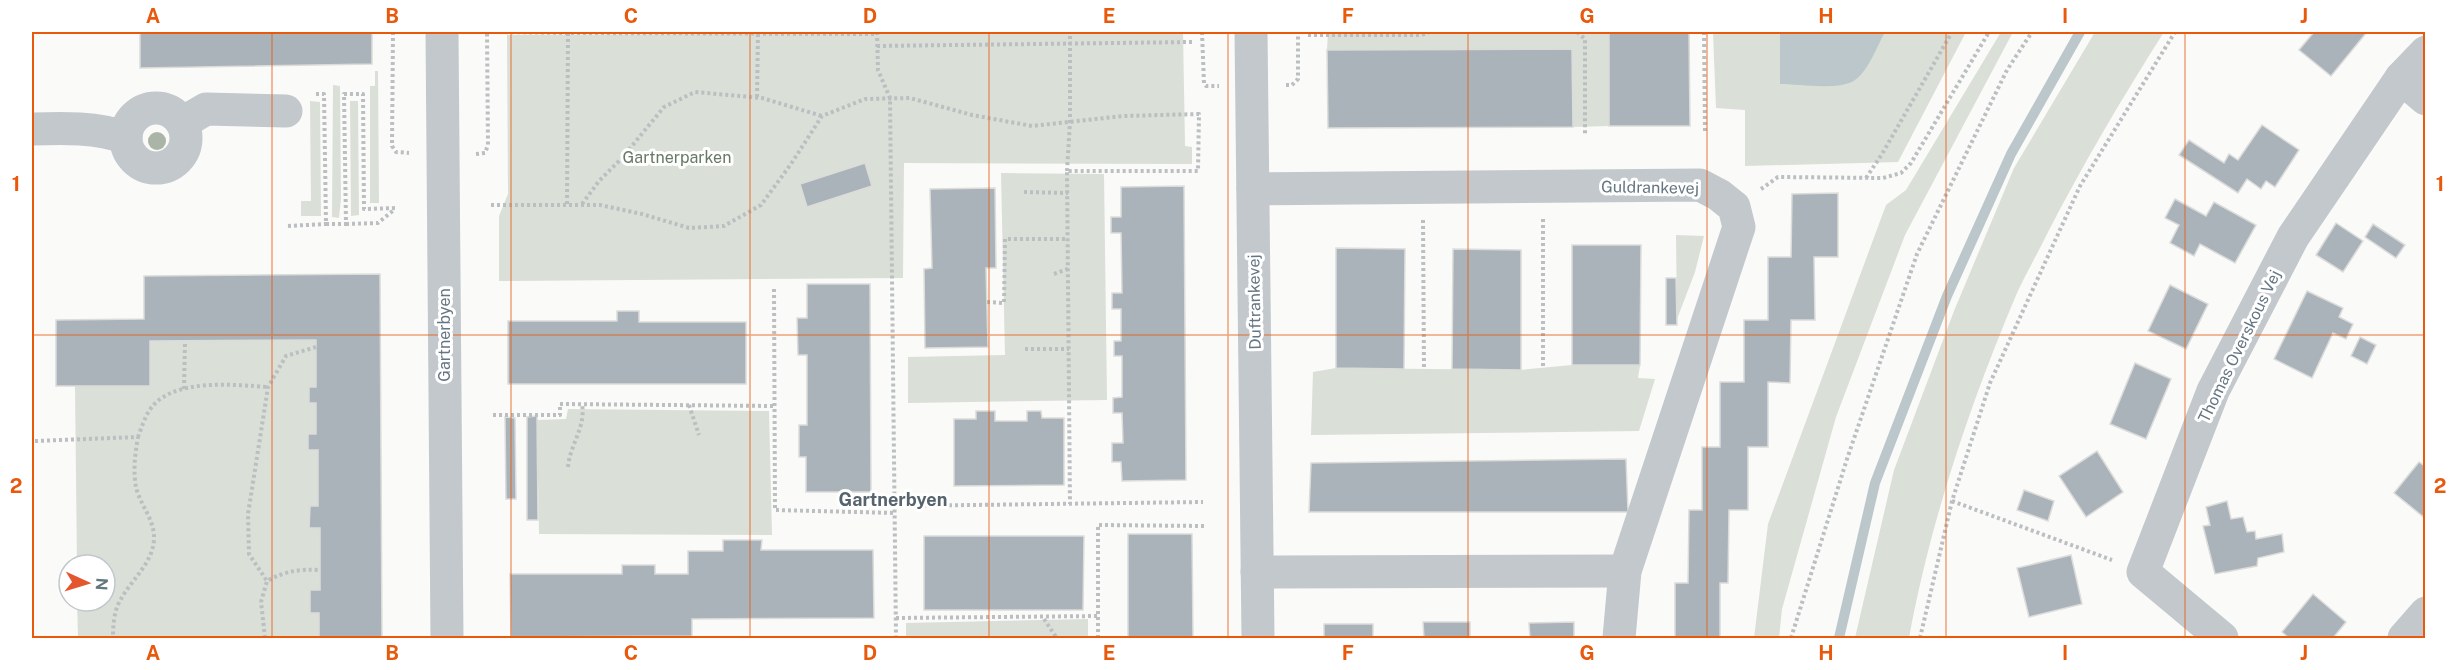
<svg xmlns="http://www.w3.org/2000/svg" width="2457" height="670" viewBox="0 0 2457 670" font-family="'Public Sans',sans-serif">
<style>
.green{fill:#dadfd7}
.water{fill:#bbc7cb}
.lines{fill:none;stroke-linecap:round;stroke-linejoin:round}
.stream{stroke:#bbc7cb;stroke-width:10}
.building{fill:#aab3b9;stroke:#dcdcda;stroke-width:1.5}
.path{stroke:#bbbfc2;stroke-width:4;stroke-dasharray:3 3;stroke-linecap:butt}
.minor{stroke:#c3c8cc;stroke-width:33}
.tree{fill:#aab4a7}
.grid{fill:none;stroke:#e8590c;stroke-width:1.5;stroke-opacity:0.55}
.labels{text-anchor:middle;stroke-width:6;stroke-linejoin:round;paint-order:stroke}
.park-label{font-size:16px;fill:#687a64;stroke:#fff}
.street-label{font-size:16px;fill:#657683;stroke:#fff}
.neighbourhood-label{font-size:18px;font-weight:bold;fill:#57646e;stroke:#fff}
.neatline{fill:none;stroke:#e8590c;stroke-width:2}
.grid-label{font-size:20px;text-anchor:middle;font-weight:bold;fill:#e8590c}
</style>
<rect width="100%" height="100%" fill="#fafaf8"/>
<g class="green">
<path d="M 1183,32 L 1185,146 L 1192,147 L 1192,164 L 904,163 L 903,278 L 499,281 L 499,216 L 508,194 L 507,35 Z"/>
<path d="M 1328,32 L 1609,32 L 1609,126 L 1573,127 L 1327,50 Z"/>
<path d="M 1713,32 L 1966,32 L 1898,162 L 1745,166 L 1745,110 L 1716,108 Z"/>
<path d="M 2001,32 L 2013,32 L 1905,235 L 1836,417 L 1782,609 L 1779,638 L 1754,638 L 1768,524 L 1886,205 L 1906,190 Z"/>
<path d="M 2095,32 L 2164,32 C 2122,98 2082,166 2046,236 C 2037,255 2026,273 2017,293 C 1971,401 1930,522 1909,638 L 1855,638 L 1894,470 L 1954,311 L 2014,168 Z"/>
<path d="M 375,71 L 378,71 L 379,203 L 370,203 L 370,86 L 375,86 Z"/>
<path d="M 333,85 L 340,86 L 341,199 L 339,218 L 332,217 Z"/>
<path d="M 310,101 L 320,102 L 321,216 L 301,216 L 301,201 L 311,201 Z"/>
<path d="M 350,101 L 358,101 L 359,215 L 351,216 Z"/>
<path d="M 1001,173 L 1104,174 L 1107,400 L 908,403 L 908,357 L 1005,355 Z"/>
<path d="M 1676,235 L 1704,236 L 1695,272 L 1677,319 Z"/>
<path d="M 316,340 L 316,387 L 309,387 L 309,403 L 316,403 L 316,434 L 308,434 L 308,450 L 318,450 L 318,506 L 310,507 L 309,528 L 320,528 L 320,590 L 310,613 L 319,613 L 319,638 L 78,638 L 77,601 L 105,601 L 105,565 L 77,565 L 75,386 L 150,386 L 150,341 Z"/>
<path d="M 1572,365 L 1640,365 L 1638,378 L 1655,379 L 1639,431 L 1311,435 L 1313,372 L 1336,368 L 1520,370 Z"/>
<path d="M 568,409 L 769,411 L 772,535 L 539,534 L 537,420 L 566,419 Z"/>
<path d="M 1088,619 L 1088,638 L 906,638 L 906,623 Z"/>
</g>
<path class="water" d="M 1780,32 L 1885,32 C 1877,46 1869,70 1855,80 C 1840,91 1799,84 1780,84 Z"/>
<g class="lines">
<path class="stream" d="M 1839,638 L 1875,483 L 1947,296 L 2011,154 L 2080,32"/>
</g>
<g class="building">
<path d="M 140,32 L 372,32 L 372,64 L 140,68 Z"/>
<path d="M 1609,32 L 1689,32 L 1690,126 L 1609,126 Z"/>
<path d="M 2314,32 L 2367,32 L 2331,76 L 2299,50 Z"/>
<path d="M 1572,49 L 1573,127 L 1328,128 L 1327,50 Z"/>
<path d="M 2262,125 L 2299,150 L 2275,187 L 2266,181 L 2261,189 L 2247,179 L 2238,193 L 2179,155 L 2189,140 L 2224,163 L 2229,154 L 2238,160 Z"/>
<path d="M 865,163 L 872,186 L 807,207 L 800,184 Z"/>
<path d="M 1184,186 L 1186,480 L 1122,481 L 1121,462 L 1112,462 L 1112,443 L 1123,443 L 1122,413 L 1113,413 L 1113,398 L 1122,397 L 1122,356 L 1114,356 L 1114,341 L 1121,341 L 1121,309 L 1112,309 L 1112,293 L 1122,293 L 1121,233 L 1111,233 L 1111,217 L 1121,217 L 1121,187 Z"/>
<path d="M 995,188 L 996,268 L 986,268 L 988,347 L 925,348 L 924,269 L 932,268 L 930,189 Z"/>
<path d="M 1838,193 L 1838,257 L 1814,257 L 1815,320 L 1791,320 L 1790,383 L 1768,382 L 1768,447 L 1748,447 L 1748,510 L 1729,510 L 1728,583 L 1720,583 L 1720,638 L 1675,638 L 1675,583 L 1688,583 L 1689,510 L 1702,510 L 1702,447 L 1720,447 L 1720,382 L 1744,382 L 1744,320 L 1768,320 L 1768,257 L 1791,257 L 1792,194 Z"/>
<path d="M 2175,199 L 2206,216 L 2214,202 L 2256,225 L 2235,263 L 2200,244 L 2194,256 L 2170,243 L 2179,225 L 2165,218 Z"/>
<path d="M 2336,223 L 2363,241 L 2343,272 L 2316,255 Z"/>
<path d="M 2373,224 L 2405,245 L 2396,258 L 2365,237 Z"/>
<path d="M 1572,245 L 1641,245 L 1640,365 L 1572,365 Z"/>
<path d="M 1336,248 L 1405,249 L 1404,369 L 1336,368 Z"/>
<path d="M 1453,249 L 1521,250 L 1521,370 L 1452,369 Z"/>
<path d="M 380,274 L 382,638 L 319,638 L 319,613 L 310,613 L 310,590 L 320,590 L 320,528 L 309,528 L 310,506 L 318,506 L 318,450 L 308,450 L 308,434 L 316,434 L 316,403 L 309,403 L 309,387 L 316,387 L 316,340 L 150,341 L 150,386 L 56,386 L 56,320 L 144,319 L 144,276 Z"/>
<path d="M 1666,278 L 1676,278 L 1677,325 L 1666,325 Z"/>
<path d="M 807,284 L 870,284 L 871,492 L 806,492 L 806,457 L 799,457 L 799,425 L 807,425 L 807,355 L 798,355 L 797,318 L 807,318 Z"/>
<path d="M 2170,285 L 2208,304 L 2186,349 L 2148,331 Z"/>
<path d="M 2307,291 L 2343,308 L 2339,317 L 2353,324 L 2346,339 L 2333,333 L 2312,378 L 2274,359 Z"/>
<path d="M 617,311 L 639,311 L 639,322 L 746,322 L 746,384 L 508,384 L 508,321 L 617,321 Z"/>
<path d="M 2360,337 L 2376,345 L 2367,364 L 2351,356 Z"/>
<path d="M 2135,363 L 2171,379 L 2146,439 L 2110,424 Z"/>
<path d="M 976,411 L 995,411 L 995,421 L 1027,421 L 1027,411 L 1041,411 L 1042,418 L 1064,418 L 1064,485 L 954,486 L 954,419 L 976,419 Z"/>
<path d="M 537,416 L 538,520 L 527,520 L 527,417 Z"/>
<path d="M 505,417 L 515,418 L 516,499 L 506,499 Z"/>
<path d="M 2097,451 L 2123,492 L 2086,517 L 2059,476 Z"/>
<path d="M 1626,459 L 1628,512 L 1309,512 L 1311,463 Z"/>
<path d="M 2419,462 L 2426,467 L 2426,519 L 2394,493 Z"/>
<path d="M 2024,490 L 2054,501 L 2048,521 L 2017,510 Z"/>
<path d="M 2227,501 L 2231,519 L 2243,517 L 2247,532 L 2255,531 L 2256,539 L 2282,534 L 2284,552 L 2258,558 L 2257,566 L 2215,574 L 2203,526 L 2210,525 L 2206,507 Z"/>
<path d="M 1128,534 L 1192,534 L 1193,638 L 1128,638 Z"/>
<path d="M 924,536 L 1084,536 L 1083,610 L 924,610 Z"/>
<path d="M 723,540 L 762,540 L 761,550 L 873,550 L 874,618 L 692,619 L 692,636 L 511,637 L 510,574 L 622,574 L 622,565 L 655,565 L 655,574 L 688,574 L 688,551 L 723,551 Z"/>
<path d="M 2071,555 L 2082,604 L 2029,617 L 2017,568 Z"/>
<path d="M 2313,594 L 2346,622 L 2333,638 L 2289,638 L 2282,632 Z"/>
<path d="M 1423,622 L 1470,622 L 1470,638 L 1424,638 Z"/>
<path d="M 1574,622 L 1574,638 L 1530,638 L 1529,623 Z"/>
<rect x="1324" y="624" width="49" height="14"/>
</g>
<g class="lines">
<g class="path">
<path d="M 393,32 L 392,146 L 396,152 L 409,153"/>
<path d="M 499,32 L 568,33"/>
<path d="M 877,32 L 878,70 L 890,98 L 896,638"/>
<path d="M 1202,32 L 1204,83 L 1206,86 L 1219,86"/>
<path d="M 1577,32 L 1585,39 L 1585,134"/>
<path d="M 1704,32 L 1705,133"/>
<path d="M 1308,35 L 1422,35 L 1430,32"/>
<path d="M 877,46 L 1192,42"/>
<path d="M 1286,85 L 1292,85 L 1298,79 L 1298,32"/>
<path d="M 316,94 L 324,94 L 326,224 L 346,224 L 344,94 L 363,94 L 364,209 L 396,208"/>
<path d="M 757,97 L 758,32"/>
<path d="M 476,154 L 485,153 L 488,145 L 487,32"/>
<path d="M 1067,171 L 1070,122 L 1070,32"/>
<path d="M 1866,178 L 1882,154 L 1952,32"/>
<path d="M 1761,189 L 1778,177 L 1883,178 L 1901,173 L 1911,163 L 1989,32"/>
<path d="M 1024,192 L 1068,193"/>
<path d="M 567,204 L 568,33 L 877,34"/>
<path d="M 582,204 L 599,181 L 622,158 L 664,107 L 695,92 L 762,98 L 822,116"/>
<path d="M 491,205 L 600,205 L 642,214 L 689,228 L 724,226 L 761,205 L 791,164 L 822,116 L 865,99 L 910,98 L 972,115 L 1032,126 L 1123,116 L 1199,114 L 1198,171 L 1067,171 L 1070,504"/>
<path d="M 1543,219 L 1543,368"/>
<path d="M 1423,220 L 1424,369"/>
<path d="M 346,224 L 378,223 L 395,209"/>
<path d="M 288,226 L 326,224"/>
<path d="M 1054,274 L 1068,269"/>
<path d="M 774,289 L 775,510 L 895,513"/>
<path d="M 987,302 L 1004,303 L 1005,239 L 1068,239"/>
<path d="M 316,347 L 286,356 L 268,387 L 248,514 L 249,554 L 267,581 C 285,571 299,569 320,570"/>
<path d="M 1025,349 L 1069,349"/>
<path d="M 184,389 L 185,341"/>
<path d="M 689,405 L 699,435"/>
<path d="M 493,415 L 560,415 L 560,404 L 774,406"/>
<path d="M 138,437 C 141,429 144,419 149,411 C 170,377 234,385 268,387"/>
<path d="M 35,441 L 138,437 C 135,454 133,471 136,487 C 140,505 155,520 154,539 C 153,563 132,579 121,599 C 114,610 113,625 113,638"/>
<path d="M 568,467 C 570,444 586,428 582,404"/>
<path d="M 1952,501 L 2112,560"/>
<path d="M 895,506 L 1203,502"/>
<path d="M 896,618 L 1098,616"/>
<path d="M 1044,619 L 1056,637"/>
<path d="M 265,638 L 261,602 L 267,581"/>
<path d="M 1098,638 L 1098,525 L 1204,526"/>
<path d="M 1791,638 L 1847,459 L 1917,254 L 2007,70 L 2032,32"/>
<path d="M 1920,638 L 1952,501 L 1990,383 L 2080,186 L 2175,32"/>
</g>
<g class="minor">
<path d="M 442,32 L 447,638"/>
<path d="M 1251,32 L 1258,638"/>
<path d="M 2401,78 L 2426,99"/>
<circle cx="156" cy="138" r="30"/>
<path d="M 182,123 L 206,109 L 286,111"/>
<path d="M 32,129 C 62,128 98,127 126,138"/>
<path d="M 1253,189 L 1700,185 L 1719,195 L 1734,207 L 1739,227 L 1625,571 L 1619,638"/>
<path d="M 1257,572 L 1625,571"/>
<path d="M 2222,638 L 2143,572 L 2213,391 L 2293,237 L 2401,78 L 2426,52"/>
<path d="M 2404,638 L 2426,613"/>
</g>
</g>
<circle class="tree" cx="157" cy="141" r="9"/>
<path class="grid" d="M 272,32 L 272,638M 511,32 L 511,638M 750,32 L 750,638M 989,32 L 989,638M 1228,32 L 1228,638M 1468,32 L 1468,638M 1707,32 L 1707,638M 1946,32 L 1946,638M 2185,32 L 2185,638M 32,335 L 2426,335"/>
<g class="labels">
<g class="park-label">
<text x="677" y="163">Gartnerparken</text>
</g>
<g class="street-label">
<text transform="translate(1650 187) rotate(1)" y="6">Guldrankevej</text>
<text transform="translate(1254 302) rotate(-91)" y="6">Duftrankevej</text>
<text transform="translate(444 335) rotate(-90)" y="6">Gartnerbyen</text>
<text transform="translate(2239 346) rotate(-64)" y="6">Thomas Overskous Vej</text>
</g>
<g class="neighbourhood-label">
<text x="893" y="506">Gartnerbyen</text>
</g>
</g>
<rect width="2457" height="670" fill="none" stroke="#ffffff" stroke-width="66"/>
<g transform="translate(87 583) rotate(94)"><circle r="28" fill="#ffffff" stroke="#c1c8cd" stroke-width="1.5"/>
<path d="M0-4.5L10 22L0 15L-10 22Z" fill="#e4572e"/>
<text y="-9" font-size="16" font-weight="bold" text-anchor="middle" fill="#657683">N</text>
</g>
<rect x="33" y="33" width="2391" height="604" class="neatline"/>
<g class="grid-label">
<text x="153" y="23">A</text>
<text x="392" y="23">B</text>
<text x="631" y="23">C</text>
<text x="870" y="23">D</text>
<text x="1109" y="23">E</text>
<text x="1348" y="23">F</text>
<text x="1587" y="23">G</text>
<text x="1826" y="23">H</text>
<text x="2065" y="23">I</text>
<text x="2304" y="23">J</text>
<text x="16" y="191">1</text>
<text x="2440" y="191">1</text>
<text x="16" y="493">2</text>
<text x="2440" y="493">2</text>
<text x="153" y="660">A</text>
<text x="392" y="660">B</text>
<text x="631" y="660">C</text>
<text x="870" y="660">D</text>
<text x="1109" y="660">E</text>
<text x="1348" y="660">F</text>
<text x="1587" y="660">G</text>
<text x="1826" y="660">H</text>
<text x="2065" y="660">I</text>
<text x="2304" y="660">J</text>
</g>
</svg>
